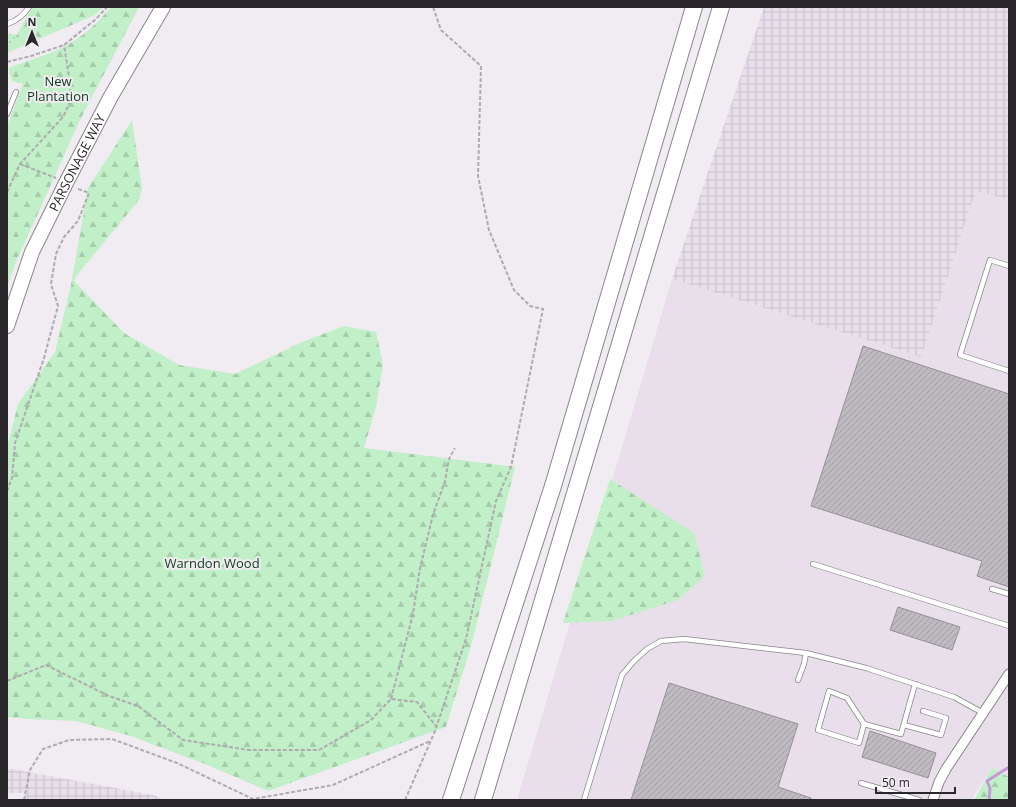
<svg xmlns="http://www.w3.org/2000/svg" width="1016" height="807" viewBox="0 0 1016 807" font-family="'Open Sans',sans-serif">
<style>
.built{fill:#e8dfeb}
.industrial{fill:url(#industrial-grid)}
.grass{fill:url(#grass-dots)}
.forest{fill:url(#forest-firs)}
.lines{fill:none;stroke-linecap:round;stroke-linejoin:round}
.stream{stroke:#c698d5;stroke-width:3}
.building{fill:url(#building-hatch);stroke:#949095}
.service-casing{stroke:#89868b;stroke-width:6}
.minor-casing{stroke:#89868b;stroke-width:11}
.primary-casing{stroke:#89868b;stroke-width:16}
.motorway-casing{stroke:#89868b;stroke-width:18}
.path{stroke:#aeabb0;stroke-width:2;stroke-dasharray:4 2;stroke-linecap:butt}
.service{stroke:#fff;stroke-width:4.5}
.minor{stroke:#fff;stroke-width:9}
.primary{stroke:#fff;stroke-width:14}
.motorway{stroke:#fff;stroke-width:16}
.labels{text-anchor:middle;stroke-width:4;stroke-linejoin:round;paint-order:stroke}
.park-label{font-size:13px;fill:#0a3a18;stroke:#f0ecf2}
.street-label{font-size:13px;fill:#292729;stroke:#f0ecf2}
</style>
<defs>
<pattern id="industrial-grid" width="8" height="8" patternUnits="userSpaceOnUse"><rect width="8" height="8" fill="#e8dfeb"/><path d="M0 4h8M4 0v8" fill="none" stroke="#c7bfca"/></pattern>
<pattern id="grass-dots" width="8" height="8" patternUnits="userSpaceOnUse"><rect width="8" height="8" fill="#c1efc7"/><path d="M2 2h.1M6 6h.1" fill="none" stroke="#a6cdab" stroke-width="1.8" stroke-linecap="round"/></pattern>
<pattern id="forest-firs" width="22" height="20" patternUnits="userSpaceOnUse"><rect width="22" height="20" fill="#c1efc7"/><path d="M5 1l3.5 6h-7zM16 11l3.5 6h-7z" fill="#a6cdab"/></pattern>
<pattern id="building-hatch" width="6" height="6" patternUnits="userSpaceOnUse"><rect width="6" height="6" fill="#bebac0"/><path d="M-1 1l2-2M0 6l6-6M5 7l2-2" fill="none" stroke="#a3a0a5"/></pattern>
</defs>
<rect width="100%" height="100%" fill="#f0ecf2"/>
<path class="built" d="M 976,191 L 1009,200 L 1009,777 L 992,768 L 971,800 L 517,800 L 672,279 L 921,357 Z"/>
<g class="industrial">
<path d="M 764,7 L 1009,7 L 1009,200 L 976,191 L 921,357 L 672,279 Z"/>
<path d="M 7,769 L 12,769 L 153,795 L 165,800 L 25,800 L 25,793 L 7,793 Z"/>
</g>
<path class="grass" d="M 10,34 L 17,35 L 7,53 L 7,35 Z"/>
<g class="forest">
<path d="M 32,7 L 103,7 L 95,15 L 7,53 Z"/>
<path d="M 111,7 L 139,7 L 80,120 L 16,262 L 7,287 L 7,126 L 23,84 L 12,81 L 8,68 C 30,60 58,52 77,39 C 90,30 101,19 111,7 Z"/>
<path d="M 132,120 L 142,188 L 139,200 L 77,275 L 74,281 L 124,333 L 179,365 L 235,374 L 302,342 L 344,326 L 376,332 L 383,364 L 376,407 L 364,448 L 515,467 L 472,642 L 446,727 L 268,791 L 205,764 L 131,736 L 76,721 L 28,719 L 7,717 L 7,448 L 18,404 L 55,352 L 71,285 L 88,188 Z"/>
<path d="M 610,479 L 694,533 L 705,576 L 678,600 L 612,621 L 563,623 Z"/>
<path d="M 992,768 L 1009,777 L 1009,800 L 974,800 Z"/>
</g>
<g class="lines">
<path class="stream" d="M 989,800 L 990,788 L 987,781 L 1009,767"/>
</g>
<g class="building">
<path d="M 863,346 L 1009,394 L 1009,587 L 977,576 L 982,561 L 811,506 Z"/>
<path d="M 898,607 L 960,627 L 952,650 L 890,630 Z"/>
<path d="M 669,683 L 798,724 L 778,787 L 811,798 L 811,800 L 631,800 Z"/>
<path d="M 870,731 L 936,753 L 928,778 L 862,757 Z"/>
</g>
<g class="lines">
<defs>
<g id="service">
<path d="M 7,24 C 16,21 24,15 29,7"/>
<path d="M 7,114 L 16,92"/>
<path d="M 1009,266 L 990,260 L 960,355 L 1009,371"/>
<path d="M 813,564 L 1009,626"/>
<path d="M 992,589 L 1009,594"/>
<path d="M 798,680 L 804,664 L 806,653"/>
<path d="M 864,724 L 859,743 L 818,730 L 829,691 L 847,698 L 864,724 L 901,734 L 915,684"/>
<path d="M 904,725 L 941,735 L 946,718 L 923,711"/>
<path d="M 861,783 L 919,800"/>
<path d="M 584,800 L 622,675 L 633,662 L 647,649 L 661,641 L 684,639 L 806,653 L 866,668 L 954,697 L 983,713"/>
</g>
<path id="minor" d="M 933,800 L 939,782 L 946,769 L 1009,674"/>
<g id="primary">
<path id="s1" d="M 7,326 L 32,252 L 66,183 L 110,98 L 163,7"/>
</g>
<g id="motorway">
<path d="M 451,800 L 553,486 L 694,7"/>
<path d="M 483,800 L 721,7"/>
</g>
</defs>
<use href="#service" class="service-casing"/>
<use href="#minor" class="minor-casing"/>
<use href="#primary" class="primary-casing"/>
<use href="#motorway" class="motorway-casing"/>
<g class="path">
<path d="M 7,62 L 31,56 L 64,45 L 96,19 L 107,7"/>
<path d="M 20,164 L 56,178"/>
<path d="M 7,192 L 20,164 L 63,117 L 70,102 L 70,83 L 64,45"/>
<path d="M 7,491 L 12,478 L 15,443 L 44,358 L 58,306 L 51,284 L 56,254 L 64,237 L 78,221 L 89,193 L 76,188"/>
<path d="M 7,681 L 46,665 L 109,696 L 138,706 L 183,740 L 249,750 L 319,750 L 371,720 L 391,699 L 417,702 L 436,726"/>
<path d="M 391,699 L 413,614 L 420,568 L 433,515 L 445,481 L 449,459 L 455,448"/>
<path d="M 7,800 L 10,800"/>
<path d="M 24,800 L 30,770 L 43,749 L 69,740 L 112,739 L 177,763 L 253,799 L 333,785 L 430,741"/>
<path d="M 405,800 L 435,731 L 466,639 L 496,501 L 511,467 L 543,309 L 530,306 L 514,290 L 489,230 L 478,176 L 481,66 L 441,30 L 433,7"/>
</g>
<use href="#service" class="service"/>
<use href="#minor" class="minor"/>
<use href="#primary" class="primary"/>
<use href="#motorway" class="motorway"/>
</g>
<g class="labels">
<g class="park-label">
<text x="58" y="86">New<tspan x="58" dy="15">Plantation</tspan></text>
<text x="212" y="568">Warndon Wood</text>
</g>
<g class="street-label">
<text dy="5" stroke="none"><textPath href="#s1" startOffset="178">PARSONAGE WAY</textPath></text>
</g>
</g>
<rect width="1016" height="807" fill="none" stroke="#292729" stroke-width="16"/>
<g transform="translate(32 32)" stroke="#f0ecf2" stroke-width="3" paint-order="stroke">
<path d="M0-3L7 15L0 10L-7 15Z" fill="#292729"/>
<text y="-6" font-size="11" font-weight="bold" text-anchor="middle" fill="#292729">N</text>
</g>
<path d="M876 787v6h79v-6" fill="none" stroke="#292729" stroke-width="2"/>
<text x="882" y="787" font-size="12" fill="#292729" stroke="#f0ecf2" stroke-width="3" paint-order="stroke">50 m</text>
</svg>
